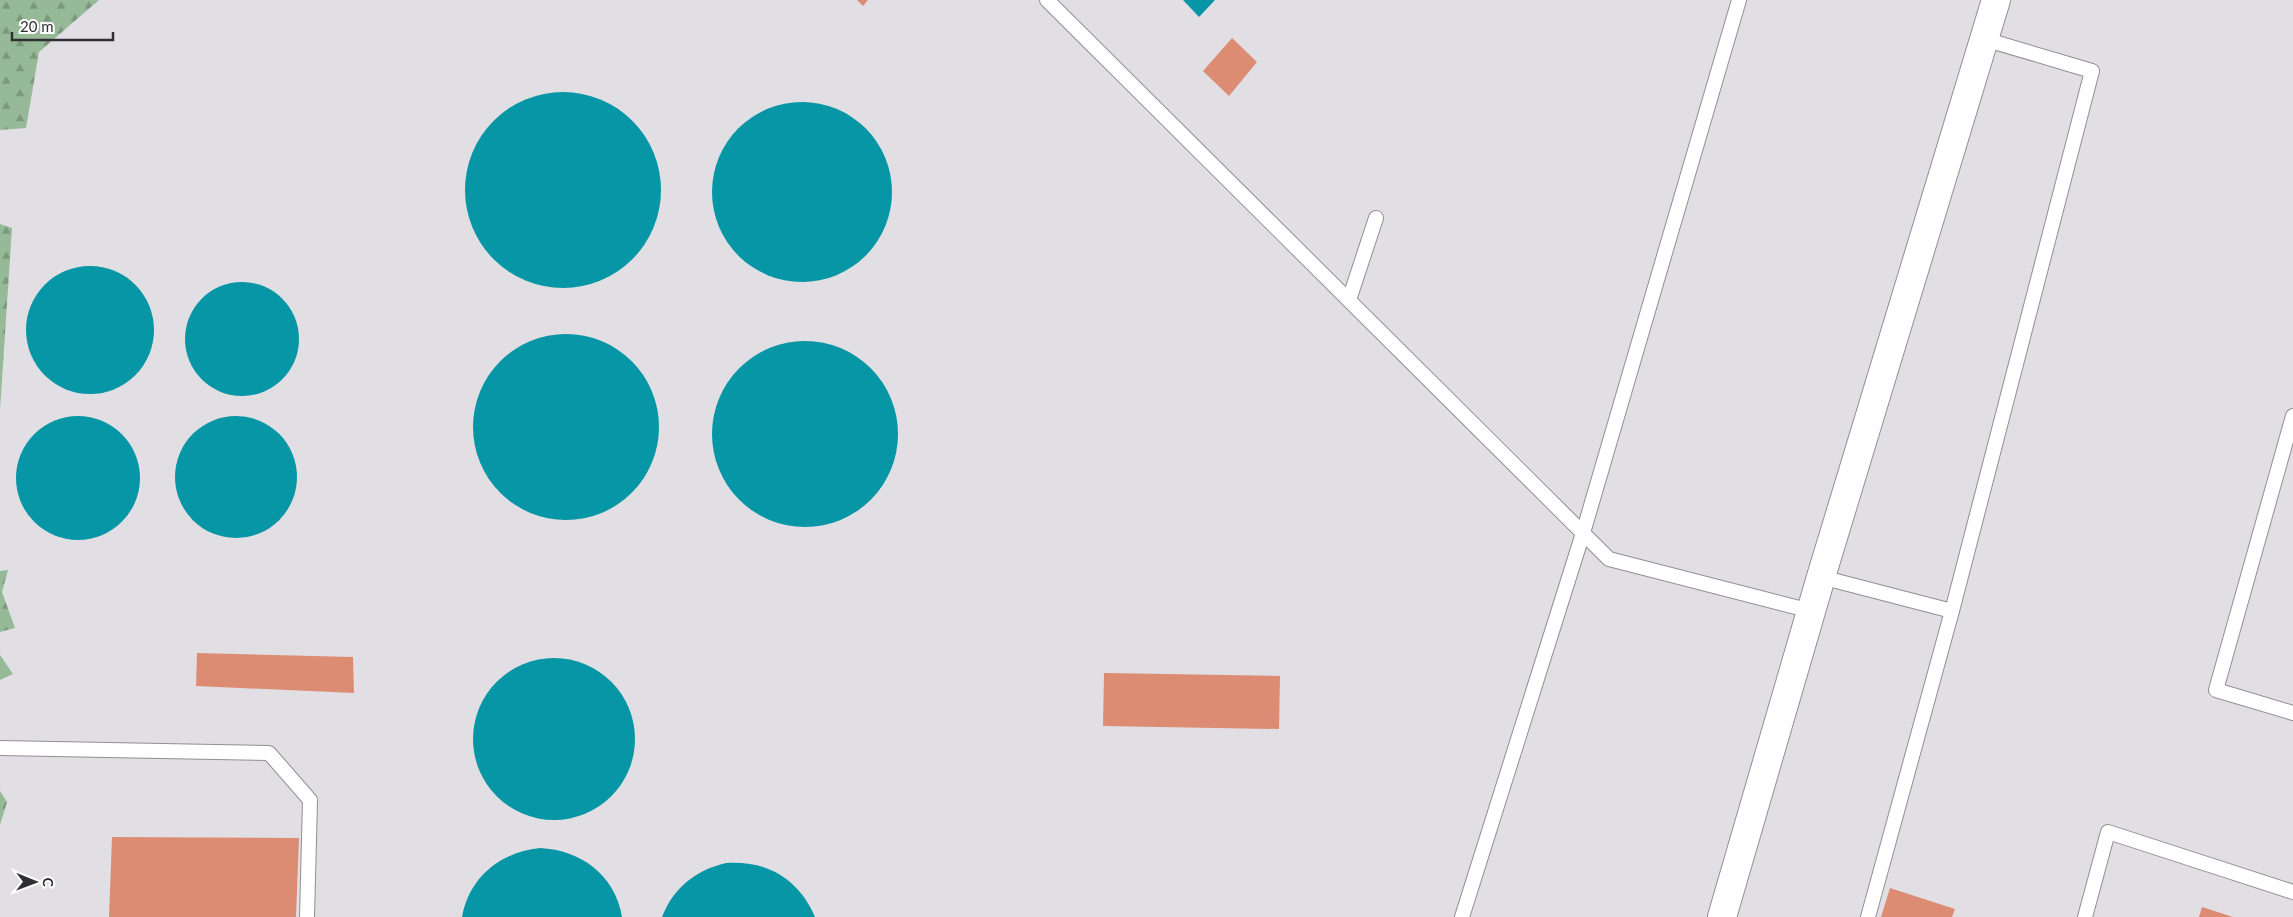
<svg xmlns="http://www.w3.org/2000/svg" width="2293" height="917" viewBox="0 0 2293 917" font-family="Lato,sans-serif">
<style>
.forest{fill:url(#forest-firs)}
.water{fill:#0796a5}
.building{fill:#dd8c74}
.lines{fill:none;stroke-linecap:round;stroke-linejoin:round}
.lane-casing{stroke:#918f93;stroke-width:16}
.secondary-casing{stroke:#918f93;stroke-width:30}
.lane{stroke:#fff;stroke-width:14}
.secondary{stroke:#fff;stroke-width:28}
</style>
<defs>
<pattern id="forest-firs" width="22" height="20" patternUnits="userSpaceOnUse" patternTransform="scale(1.25)"><rect width="22" height="20" fill="#96ba97"/><path d="M5 1l3.5 6h-7zM16 11l3.5 6h-7z" fill="#7b987c"/></pattern>
</defs>
<rect width="100%" height="100%" fill="#e1dfe4"/>
<g class="forest">
<path d="M 0,0 L 99,0 L 39,52 L 26,128 L 0,130 Z"/>
<path d="M 0,224 L 12,228 L 0,410 Z"/>
<path d="M 8,570 L 2,592 L 15,628 L 0,632 L 0,571 Z"/>
<path d="M 0,655 L 13,674 L 0,680 Z"/>
<path d="M 0,791 L 7,802 L 0,825 Z"/>
</g>
<g class="water">
<path d="M 1183,0 L 1215,0 L 1199,17 Z"/>
<circle cx="563" cy="190" r="98"/>
<circle cx="802" cy="192" r="90"/>
<circle cx="90" cy="330" r="64"/>
<circle cx="242" cy="339" r="57"/>
<circle cx="566" cy="427" r="93"/>
<circle cx="805" cy="434" r="93"/>
<circle cx="236" cy="477" r="61"/>
<circle cx="78" cy="478" r="62"/>
<circle cx="554" cy="739" r="81"/>
<path d="M 540,848 C 581,850 615,875 622,917 L 462,917 C 469,877 501,852 540,848 Z"/>
<path d="M 726,863 C 767,860 799,879 815,917 L 662,917 C 673,888 696,870 726,863 Z"/>
</g>
<g class="building">
<path d="M 857,0 L 868,0 L 863,6 Z"/>
<path d="M 1232,38 L 1257,62 L 1229,96 L 1203,71 Z"/>
<path d="M 197,653 L 353,657 L 354,693 L 196,686 Z"/>
<path d="M 1104,673 L 1280,676 L 1279,729 L 1103,726 Z"/>
<path d="M 112,837 L 299,838 L 296,917 L 109,917 Z"/>
<path d="M 1890,888 L 1955,909 L 1952,917 L 1881,917 Z"/>
<path d="M 2202,907 L 2233,917 L 2199,917 Z"/>
</g>
<g class="lines">
<defs>
<g id="lane">
<path d="M 1047,0 L 1609,559 L 1811,611"/>
<path d="M 1349,300 L 1376,218"/>
<path d="M 2293,416 L 2216,690 L 2293,713"/>
<path d="M 1821,577 L 1952,611 L 1868,917"/>
<path d="M 1952,611 L 2092,71 L 1984,39"/>
<path d="M 0,748 L 269,753 L 310,800 L 307,917"/>
<path d="M 1462,917 L 1583,533 L 1739,0"/>
<path d="M 2085,917 L 2108,832 L 2293,892"/>
</g>
<path id="secondary" d="M 1722,917 L 1821,577 L 1996,0"/>
</defs>
<use href="#lane" class="lane-casing"/>
<use href="#secondary" class="secondary-casing"/>
<use href="#lane" class="lane"/>
<use href="#secondary" class="secondary"/>
</g>
<g transform="translate(35 882) rotate(91)" stroke="#ffffff" stroke-width="4" paint-order="stroke">
<path d="M0-4L9 19L0 12L-9 19Z" fill="#302f31"/>
<text y="-8" font-size="14" font-weight="bold" text-anchor="middle" fill="#302f31">С</text>
</g>
<path d="M12 32v8h101v-8" fill="none" stroke="#302f31" stroke-width="2.5"/>
<text x="20" y="32" font-size="15" fill="#302f31" stroke="#ffffff" stroke-width="4" paint-order="stroke">20 m</text>
</svg>
